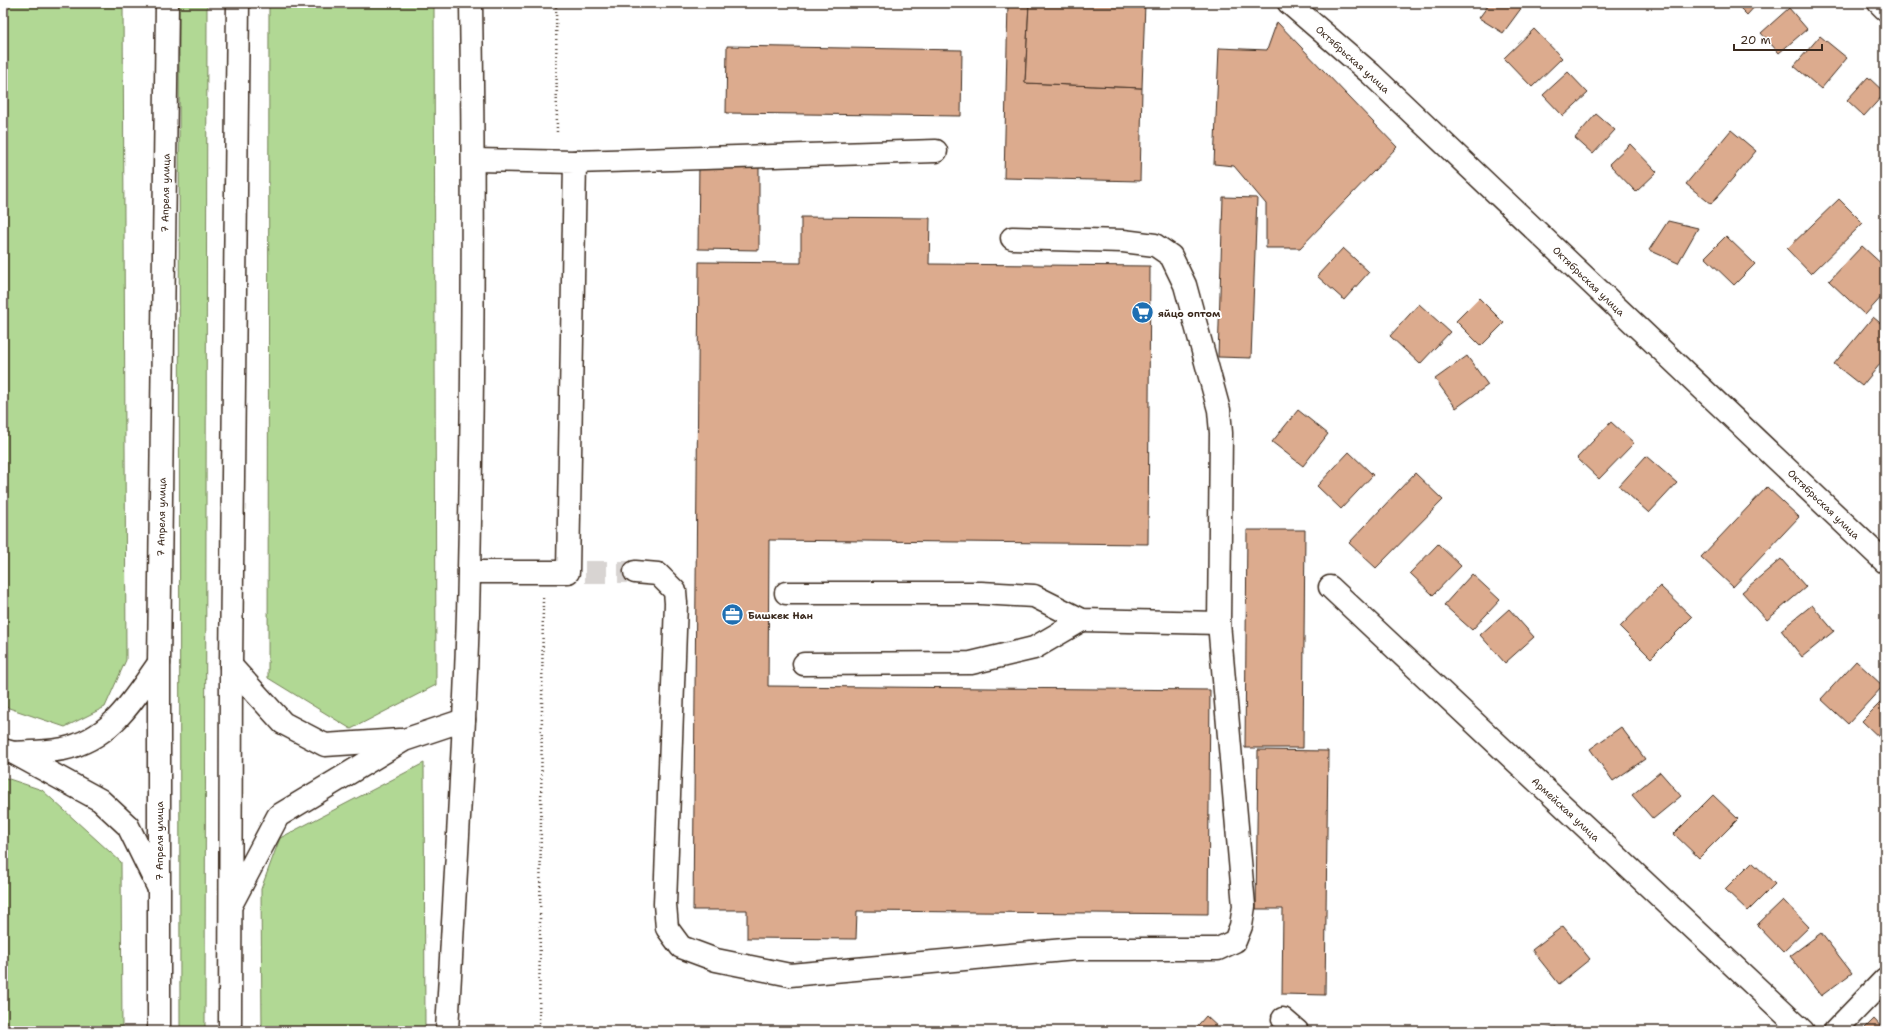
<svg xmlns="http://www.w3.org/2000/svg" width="1888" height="1034" viewBox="0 0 1888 1034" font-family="'Shantell Sans',sans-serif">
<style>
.green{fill:#b1d894;stroke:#768159}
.building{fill:#dcab8e;stroke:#3b2a1e}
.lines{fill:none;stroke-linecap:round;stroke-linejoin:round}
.minor-tunnel{stroke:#d8d4d2;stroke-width:22;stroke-dasharray:22 11;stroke-linecap:butt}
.minor-casing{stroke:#3b2a1e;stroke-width:25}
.major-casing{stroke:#3b2a1e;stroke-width:25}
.path{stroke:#3b2a1e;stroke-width:2.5;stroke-dasharray:1 3;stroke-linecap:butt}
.minor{stroke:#fff;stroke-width:22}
.major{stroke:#fff;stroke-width:22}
.labels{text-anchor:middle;stroke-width:4;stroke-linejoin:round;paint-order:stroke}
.street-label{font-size:10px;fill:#3b2a1e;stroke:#fff}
.poi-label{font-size:10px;font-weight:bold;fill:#3b2a1e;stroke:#fff;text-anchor:start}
</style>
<rect width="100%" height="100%" fill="#fff"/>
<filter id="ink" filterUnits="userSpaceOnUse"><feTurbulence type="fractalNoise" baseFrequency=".025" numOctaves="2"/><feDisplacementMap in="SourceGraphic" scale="8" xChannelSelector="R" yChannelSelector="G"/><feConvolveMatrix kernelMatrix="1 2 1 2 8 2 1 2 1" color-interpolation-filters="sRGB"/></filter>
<g filter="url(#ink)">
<g class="green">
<path d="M 3,3 L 123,3 L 126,660 L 105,707 L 65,727 L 3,706 Z"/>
<path d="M 179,3 L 207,3 L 205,1031 L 180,1031 Z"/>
<path d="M 269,3 L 434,3 L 436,685 L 351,729 L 268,678 Z"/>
<path d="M 424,763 L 425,1031 L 262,1031 L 261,889 L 280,838 Z"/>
<path d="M 3,777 L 42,790 L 121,862 L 122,1031 L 3,1031 Z"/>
</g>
<g class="building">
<path d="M 1008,3 L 1029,3 L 1025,83 L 1142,88 L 1140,181 L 1004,178 Z"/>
<path d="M 1029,3 L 1145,3 L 1142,88 L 1025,83 Z"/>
<path d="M 1490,3 L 1525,3 L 1503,33 L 1479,18 Z"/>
<path d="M 1735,3 L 1758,3 L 1747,15 Z"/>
<path d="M 1789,8 L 1807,29 L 1779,53 L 1761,33 Z"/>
<path d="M 1277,22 L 1397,147 L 1300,248 L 1266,248 L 1266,204 L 1234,166 L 1214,164 L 1219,48 L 1267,50 Z"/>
<path d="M 1534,29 L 1562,58 L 1532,87 L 1504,58 Z"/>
<path d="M 1820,36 L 1847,58 L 1821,89 L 1794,66 Z"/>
<path d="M 727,46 L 962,50 L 961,116 L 726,113 Z"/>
<path d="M 1568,72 L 1588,93 L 1563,116 L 1543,95 Z"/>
<path d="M 1868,77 L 1885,93 L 1864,116 L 1847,100 Z"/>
<path d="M 1596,114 L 1615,130 L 1593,154 L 1575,138 Z"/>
<path d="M 1731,130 L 1756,151 L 1711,204 L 1686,184 Z"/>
<path d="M 1630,144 L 1657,172 L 1636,192 L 1609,164 Z"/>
<path d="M 699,160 L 759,160 L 759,250 L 698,249 Z"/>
<path d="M 1223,197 L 1257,198 L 1251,358 L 1218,357 Z"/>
<path d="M 1839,199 L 1863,223 L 1811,274 L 1787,249 Z"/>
<path d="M 801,217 L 930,218 L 929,264 L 1150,266 L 1148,544 L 769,540 L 768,686 L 1210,690 L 1208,914 L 857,911 L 856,939 L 747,938 L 747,910 L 693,910 L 699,262 L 801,263 Z"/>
<path d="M 1668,221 L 1698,228 L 1678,263 L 1649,250 Z"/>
<path d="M 1726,236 L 1755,264 L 1734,285 L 1705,257 Z"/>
<path d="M 1862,246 L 1885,267 L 1885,293 L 1865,315 L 1829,281 Z"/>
<path d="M 1343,248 L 1369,272 L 1344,300 L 1317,276 Z"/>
<path d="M 1479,298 L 1504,323 L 1481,346 L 1456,321 Z"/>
<path d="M 1419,304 L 1450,332 L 1420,364 L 1390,336 Z"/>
<path d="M 1873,317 L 1885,327 L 1885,358 L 1862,386 L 1834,364 Z"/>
<path d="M 1467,356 L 1488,385 L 1456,408 L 1435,379 Z"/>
<path d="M 1298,410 L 1328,434 L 1303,466 L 1272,442 Z"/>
<path d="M 1611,422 L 1634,443 L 1599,479 L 1577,458 Z"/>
<path d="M 1349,452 L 1373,475 L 1341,509 L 1317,486 Z"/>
<path d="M 1646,456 L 1677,483 L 1649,513 L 1619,486 Z"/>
<path d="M 1415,473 L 1443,500 L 1376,568 L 1349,543 Z"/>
<path d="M 1767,487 L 1799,517 L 1733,587 L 1701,557 Z"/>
<path d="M 1247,530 L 1305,530 L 1303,748 L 1245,748 Z"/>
<path d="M 1438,544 L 1461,566 L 1433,595 L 1410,573 Z"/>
<path d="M 1781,559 L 1806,587 L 1767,620 L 1742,592 Z"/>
<path d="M 1472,574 L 1500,600 L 1472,630 L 1444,605 Z"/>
<path d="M 1660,586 L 1692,617 L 1651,658 L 1620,627 Z"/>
<path d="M 1812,605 L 1834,631 L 1802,657 L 1781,630 Z"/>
<path d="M 1509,609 L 1534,637 L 1505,663 L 1480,635 Z"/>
<path d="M 1856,661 L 1883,686 L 1848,724 L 1821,699 Z"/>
<path d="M 1885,698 L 1885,743 L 1862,721 Z"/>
<path d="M 1621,727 L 1645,759 L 1613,781 L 1590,749 Z"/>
<path d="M 1258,750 L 1328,751 L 1325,995 L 1282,994 L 1283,909 L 1256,909 Z"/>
<path d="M 1660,772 L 1681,796 L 1653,819 L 1632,795 Z"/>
<path d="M 1713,795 L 1738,819 L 1699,858 L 1674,834 Z"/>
<path d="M 1752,862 L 1775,884 L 1748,911 L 1725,889 Z"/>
<path d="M 1783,900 L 1809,927 L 1783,952 L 1757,925 Z"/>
<path d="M 1563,926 L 1590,959 L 1559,984 L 1532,950 Z"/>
<path d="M 1821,933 L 1852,973 L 1821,996 L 1790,956 Z"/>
<path d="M 1206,1016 L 1221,1030 L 1220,1031 L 1193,1031 Z"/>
<path d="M 1874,1019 L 1885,1031 L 1862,1031 Z"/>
<path d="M 1556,1027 L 1557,1031 L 1539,1031 Z"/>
</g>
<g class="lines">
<path class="minor-tunnel" d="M 585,572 L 635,572"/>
<defs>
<g id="minor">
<path d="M 1289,3 L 1371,74 L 1885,562"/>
<path d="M 1879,3 L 1885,9"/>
<path d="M 575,162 L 936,151"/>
<path d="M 469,572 L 568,572 L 575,162 L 474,160"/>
<path d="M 635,572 L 658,574 L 675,591 L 676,603 L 665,904 L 667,928 L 681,947 L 716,960 L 790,975 L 1075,949 L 1218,949 L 1235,941 L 1241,926 L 1244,906 L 1219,623 L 1221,433 L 1219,410 L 1185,285 L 1171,256 L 1155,245 L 1123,241 L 1012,238"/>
<path d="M 1330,587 L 1803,1031"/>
<path d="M 786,593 L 981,593 L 1034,596 L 1082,620 L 1219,623"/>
<path d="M 804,664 L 971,663 L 1034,648 L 1082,620"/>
<path d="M 1283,1019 L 1297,1031"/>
<path d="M 447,1031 C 455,878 466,725 469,572 C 473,382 474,192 471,3"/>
<path d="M 1835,1031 L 1885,979"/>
</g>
<g id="major">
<path d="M 231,666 L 283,723 L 325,745 L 400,740"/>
<path d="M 3,750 L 14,753 L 100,800 L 128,826 L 158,887"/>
<path d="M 14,753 C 30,752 48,752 63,749 C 112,738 132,701 159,663"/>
<path d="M 232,903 L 278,816 L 404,740 L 464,720"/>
<path d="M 159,1031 L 159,663 L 167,3"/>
<path d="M 230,1031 L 231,666 L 238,3"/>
</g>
</defs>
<use href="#minor" class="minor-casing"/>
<use href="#major" class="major-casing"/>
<g class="path">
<path d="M 556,3 L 557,135"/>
<path d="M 539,1031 L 543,598"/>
</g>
<use href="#minor" class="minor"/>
<use href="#major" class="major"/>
</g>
</g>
<defs>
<symbol id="supermarket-disc" viewBox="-11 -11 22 22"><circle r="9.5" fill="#1f6fb2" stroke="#fff"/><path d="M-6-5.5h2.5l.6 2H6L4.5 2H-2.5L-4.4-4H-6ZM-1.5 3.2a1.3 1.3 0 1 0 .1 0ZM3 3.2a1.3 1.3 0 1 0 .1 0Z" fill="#fff"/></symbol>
<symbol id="office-disc" viewBox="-11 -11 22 22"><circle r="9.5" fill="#1f6fb2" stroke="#fff"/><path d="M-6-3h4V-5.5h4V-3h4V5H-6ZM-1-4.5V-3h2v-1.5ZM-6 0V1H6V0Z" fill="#fff"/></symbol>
</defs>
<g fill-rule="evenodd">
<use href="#supermarket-disc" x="1130" y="300" width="25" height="25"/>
<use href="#office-disc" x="720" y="602" width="25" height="25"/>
</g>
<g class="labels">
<g class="street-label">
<text transform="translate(1353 59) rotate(42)" y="4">Октябрьская улица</text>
<text transform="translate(165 193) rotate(-89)" y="4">7 Апреля улица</text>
<text transform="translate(1589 281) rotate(44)" y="4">Октябрьская улица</text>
<text transform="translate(1824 504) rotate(44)" y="4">Октябрьская улица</text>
<text transform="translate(161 517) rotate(-89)" y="4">7 Апреля улица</text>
<text transform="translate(1566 809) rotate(43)" y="4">Армейская улица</text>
<text transform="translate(159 841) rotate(-90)" y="4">7 Апреля улица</text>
</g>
<g class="poi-label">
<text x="1158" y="317">яйцо оптом</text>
<text x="748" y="619">Бишкек Нан</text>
</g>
</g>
<rect width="1888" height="1034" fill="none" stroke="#fff" stroke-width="16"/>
<rect x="8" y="8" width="1872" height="1018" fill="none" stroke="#3b2a1e" stroke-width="1.5" filter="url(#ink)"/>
<path d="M1734 44v6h88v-6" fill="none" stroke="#3b2a1e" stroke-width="2"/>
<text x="1740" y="44" font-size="12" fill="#3b2a1e" stroke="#ffffff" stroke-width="3" paint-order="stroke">20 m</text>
</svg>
